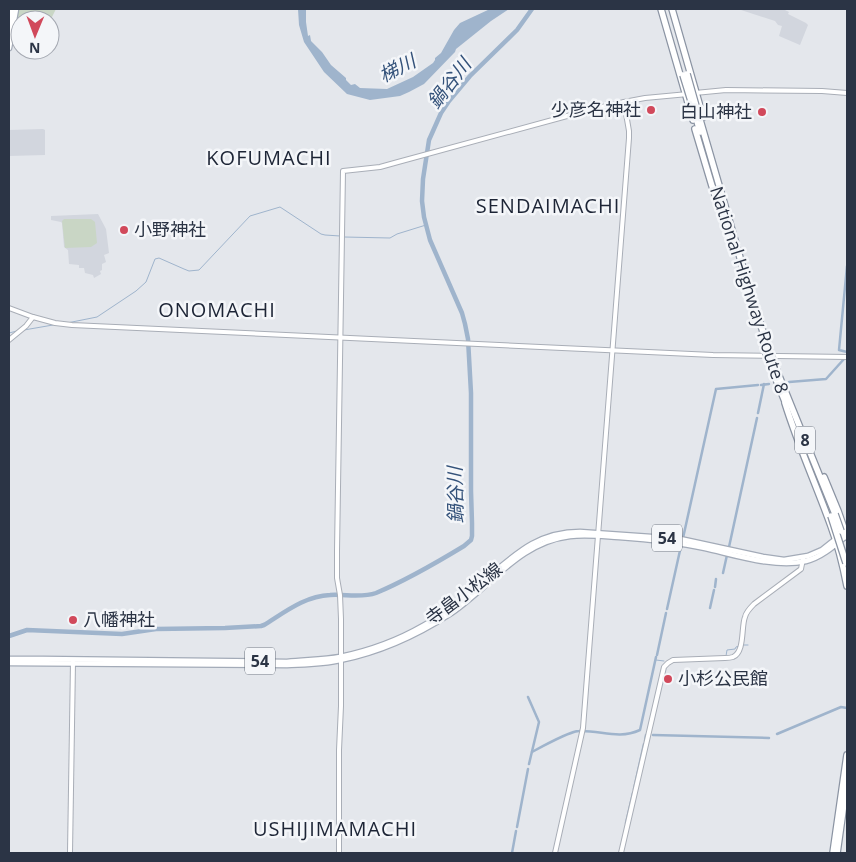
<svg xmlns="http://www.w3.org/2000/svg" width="856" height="862" viewBox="0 0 856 862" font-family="'Open Sans','Noto Sans JP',sans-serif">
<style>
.built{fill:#d2d6de}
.green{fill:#c9d6c5}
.water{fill:#9fb4cc}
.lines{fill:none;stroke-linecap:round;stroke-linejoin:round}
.stream{stroke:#9fb4cc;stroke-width:1}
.canal{stroke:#9fb4cc;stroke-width:2.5}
.river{stroke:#9fb4cc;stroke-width:4.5}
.secondary-casing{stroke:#a9aeb7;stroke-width:6}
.primary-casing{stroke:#a3abb8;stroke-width:7}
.highway-casing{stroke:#8b94a3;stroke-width:8}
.secondary{stroke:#fff;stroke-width:4}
.primary{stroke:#fff;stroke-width:4.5}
.highway{stroke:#fff;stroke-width:5.5}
.highway-bridge-casing{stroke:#8b94a3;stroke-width:8;stroke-linecap:butt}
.highway-bridge{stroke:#fff;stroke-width:5.5}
.poi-dot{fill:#d1495b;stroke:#f4f6f9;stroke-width:2}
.labels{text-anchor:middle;stroke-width:5;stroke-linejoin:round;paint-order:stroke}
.shield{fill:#f4f6f9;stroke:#676e7b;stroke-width:1}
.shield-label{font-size:16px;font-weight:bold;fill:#2b3445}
.poi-label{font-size:18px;fill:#2b3445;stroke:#f4f6f9;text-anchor:start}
.street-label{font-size:18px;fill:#2b3445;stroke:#f4f6f9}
.water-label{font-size:19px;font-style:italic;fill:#34527a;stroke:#f4f6f9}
.quarter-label{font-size:20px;letter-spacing:1px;fill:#1d2536;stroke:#f4f6f9}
</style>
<rect width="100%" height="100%" fill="#e4e7ec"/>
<g class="built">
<path d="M 738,9 L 783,9 L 789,12 L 788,14 L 806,23 L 808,25 L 800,45 L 779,36 L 782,26 L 778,25 L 775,21 Z"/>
<path d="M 43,129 L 45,130 L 45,155 L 9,156 L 9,130 Z"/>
<path d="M 98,214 L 106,229 L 109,253 L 104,255 L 106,262 L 102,264 L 102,270 L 100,271 L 101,274 L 94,278 L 93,275 L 85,273 L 84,268 L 79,268 L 79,265 L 69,264 L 68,250 L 64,247 L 62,223 L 61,222 L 51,220 L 51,216 Z"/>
</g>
<g class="green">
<path d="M 18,9 L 56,9 L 52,17 L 48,20 L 20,20 L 20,24 L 16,22 Z"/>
<path d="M 64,219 L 91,219 L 95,222 L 97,243 L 91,247 L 65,248 L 62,221 Z"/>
</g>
<path class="water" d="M 298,9 L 306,9 L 306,22 L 308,36 L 310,35 L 311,41 L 322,52 L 331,65 L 346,78 L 346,80 L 351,85 L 355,84 L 360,88 L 387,89 L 413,77 L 433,63 L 435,60 L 435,58 L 441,53 L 454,30 L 460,23 L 490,9 L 509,9 L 491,21 L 456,49 L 455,52 L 424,84 L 409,92 L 400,96 L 370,100 L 347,94 L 324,72 L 304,42 L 299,25 Z"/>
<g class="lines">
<g class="stream">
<path d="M 344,237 L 390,238 L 397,234 L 426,225"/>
<path d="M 67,323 L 97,317 L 136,291 L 146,282 L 155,259 L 159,258 L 184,269 L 189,271 L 199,270 L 250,216 L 280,207 L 321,234 L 325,235 L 340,236"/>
<path d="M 24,330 L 53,325"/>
<path d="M 9,333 L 17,331"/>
<path d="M 743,645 L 748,645"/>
<path d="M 726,656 L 727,650 L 735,649 L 736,647 L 739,646"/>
<path d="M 656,660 L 664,661"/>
</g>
<g class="canal">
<path d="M 847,266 L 839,350 L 847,352"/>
<path d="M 789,382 L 826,379 L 844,359"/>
<path d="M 761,385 L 769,384"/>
<path d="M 758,413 L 764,384"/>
<path d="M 683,538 L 716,389 L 758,385"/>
<path d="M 729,547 L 757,418"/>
<path d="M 723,573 L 727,555"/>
<path d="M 715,587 L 716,579"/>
<path d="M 710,608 L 714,590"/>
<path d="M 667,609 L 681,546"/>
<path d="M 657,655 L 666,613"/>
<path d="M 528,697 L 539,722 L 529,764"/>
<path d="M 777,734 L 841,707 L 847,708"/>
<path d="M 653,735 L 769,738"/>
<path d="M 645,741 L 646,735"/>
<path d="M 532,752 C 541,747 571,731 579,731 C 601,730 618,740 640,730 L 656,657"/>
<path d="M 634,789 L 644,744"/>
<path d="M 626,823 L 633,793"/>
<path d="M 517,827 L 528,769"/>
<path d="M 512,853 L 516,831"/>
</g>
<path class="river" d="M 9,636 L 27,630 L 122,634 L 156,629 L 225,628 L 261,626 L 264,625 C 285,612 305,596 330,595 C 345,594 362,598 376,593 C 407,580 436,563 464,546 L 471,540 L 472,536 L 472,523 L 471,491 L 471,393 L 468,339 L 465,324 L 462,313 L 430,240 L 424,217 L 422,201 L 423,179 L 429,140 L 441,113 L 449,101 L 470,76 L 517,30 L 532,9"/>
<defs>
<g id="secondary">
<path d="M 695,93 L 726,90 L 822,91 L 847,93"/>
<path d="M 9,308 L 33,317 L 26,326 L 9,340"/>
<path d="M 33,317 L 55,323 L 72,325 L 713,355 L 847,357"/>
<path d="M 70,853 L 73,662"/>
<path d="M 339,853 L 339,750 L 341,706 L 341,619 L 340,595 L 337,578 L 337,551 L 343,171 L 380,167 L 398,162 L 589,110 L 624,102 L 645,98 L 688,94"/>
<path d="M 555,853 L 583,728 L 629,138 L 629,131 L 624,102"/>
<path d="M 621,853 L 664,667 L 668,663 L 673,660 L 725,658 C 727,658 730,658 733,657 C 745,652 741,627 745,617 C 746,612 750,608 754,604 L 801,569 L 803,559"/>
</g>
<g id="primary">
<path d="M 9,28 L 12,9"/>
<path d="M 9,48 L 16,9"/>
<path d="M 9,659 L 43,659 L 287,662 C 305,660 323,660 340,657 C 369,651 397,641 423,626 C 445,614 465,598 484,581 C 515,555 537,532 580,532 L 680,539 L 763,557 L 784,560 L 808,556 L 822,550 L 846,531"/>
<path d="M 9,663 L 287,665 C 305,664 323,664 340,660 C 380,652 417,635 451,613 C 491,586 519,542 570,536 C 586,534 602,536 619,537 C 648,539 677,542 705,548 C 736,555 775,568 806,561 C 822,557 835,545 847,535"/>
</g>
<g id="highway">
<path d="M 661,9 L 693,120"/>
<path d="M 672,9 L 703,117"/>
<path d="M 698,113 L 750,292 L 767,344"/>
<path d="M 695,114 L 700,132"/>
<path d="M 695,129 L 712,186 L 724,221 L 728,229"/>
<path d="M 775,366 L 835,514"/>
<path d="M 771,367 L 786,404"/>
<path d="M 785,403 C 798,445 816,484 831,526 C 838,545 843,565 847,586"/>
<path d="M 824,477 L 838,511 L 847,537"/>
<path d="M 833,853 L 847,755"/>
<path d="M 837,853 L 847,782"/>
</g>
</defs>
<use href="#secondary" class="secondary-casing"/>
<use href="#primary" class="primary-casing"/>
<use href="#highway" class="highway-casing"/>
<use href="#secondary" class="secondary"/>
<use href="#primary" class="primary"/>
<use href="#highway" class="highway"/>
<defs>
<g id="highway-bridge">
<path d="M 687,74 L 698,113"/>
<path d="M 683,75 L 695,114"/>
<path d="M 767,344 L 775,366"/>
<path d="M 763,345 L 771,367"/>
<path d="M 835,514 L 841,531"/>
<path d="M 831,516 L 846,563"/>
</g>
</defs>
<use href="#highway-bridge" class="highway-bridge-casing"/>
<use href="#highway-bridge" class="highway-bridge"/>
</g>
<g class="poi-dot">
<circle cx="651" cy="110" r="5"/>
<circle cx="762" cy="112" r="5"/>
<circle cx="124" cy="230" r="5"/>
<circle cx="73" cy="620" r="5"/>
<circle cx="668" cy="679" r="5"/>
</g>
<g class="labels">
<g class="shield">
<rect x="795" y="426.5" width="20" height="27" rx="4"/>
<rect x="652" y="524.5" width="30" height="27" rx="4"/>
<rect x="245" y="647.5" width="30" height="27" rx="4"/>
</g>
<g class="shield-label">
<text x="805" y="446">8</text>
<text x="667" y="544">54</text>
<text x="260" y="667">54</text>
</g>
<g class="poi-label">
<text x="641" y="116" text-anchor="end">少彦名神社</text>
<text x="752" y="118" text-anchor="end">白山神社</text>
<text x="134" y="236">小野神社</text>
<text x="83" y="626">八幡神社</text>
<text x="678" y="685">小杉公民館</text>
</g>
<g class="street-label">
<text transform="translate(749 290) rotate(72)" y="6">National Highway Route 8</text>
<text transform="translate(464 594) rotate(-37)" y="6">寺畠小松線</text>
</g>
<g class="water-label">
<text transform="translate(397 68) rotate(-27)" y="7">梯川</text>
<text transform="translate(449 83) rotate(-52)" y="7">鍋谷川</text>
<text transform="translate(455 495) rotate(-91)" y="7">鍋谷川</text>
</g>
<g class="quarter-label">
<text x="269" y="165">KOFUMACHI</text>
<text x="548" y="213">SENDAIMACHI</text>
<text x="217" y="317">ONOMACHI</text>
<text x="335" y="836">USHIJIMAMACHI</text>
</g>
</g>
<rect width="856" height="862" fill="none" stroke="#2b3445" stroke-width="20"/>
<g transform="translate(35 35) rotate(181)"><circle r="24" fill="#f4f6f9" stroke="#a4a8b1"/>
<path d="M0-4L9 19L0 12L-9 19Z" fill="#d1495b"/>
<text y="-8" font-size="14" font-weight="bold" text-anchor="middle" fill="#2b3445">N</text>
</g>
</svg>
